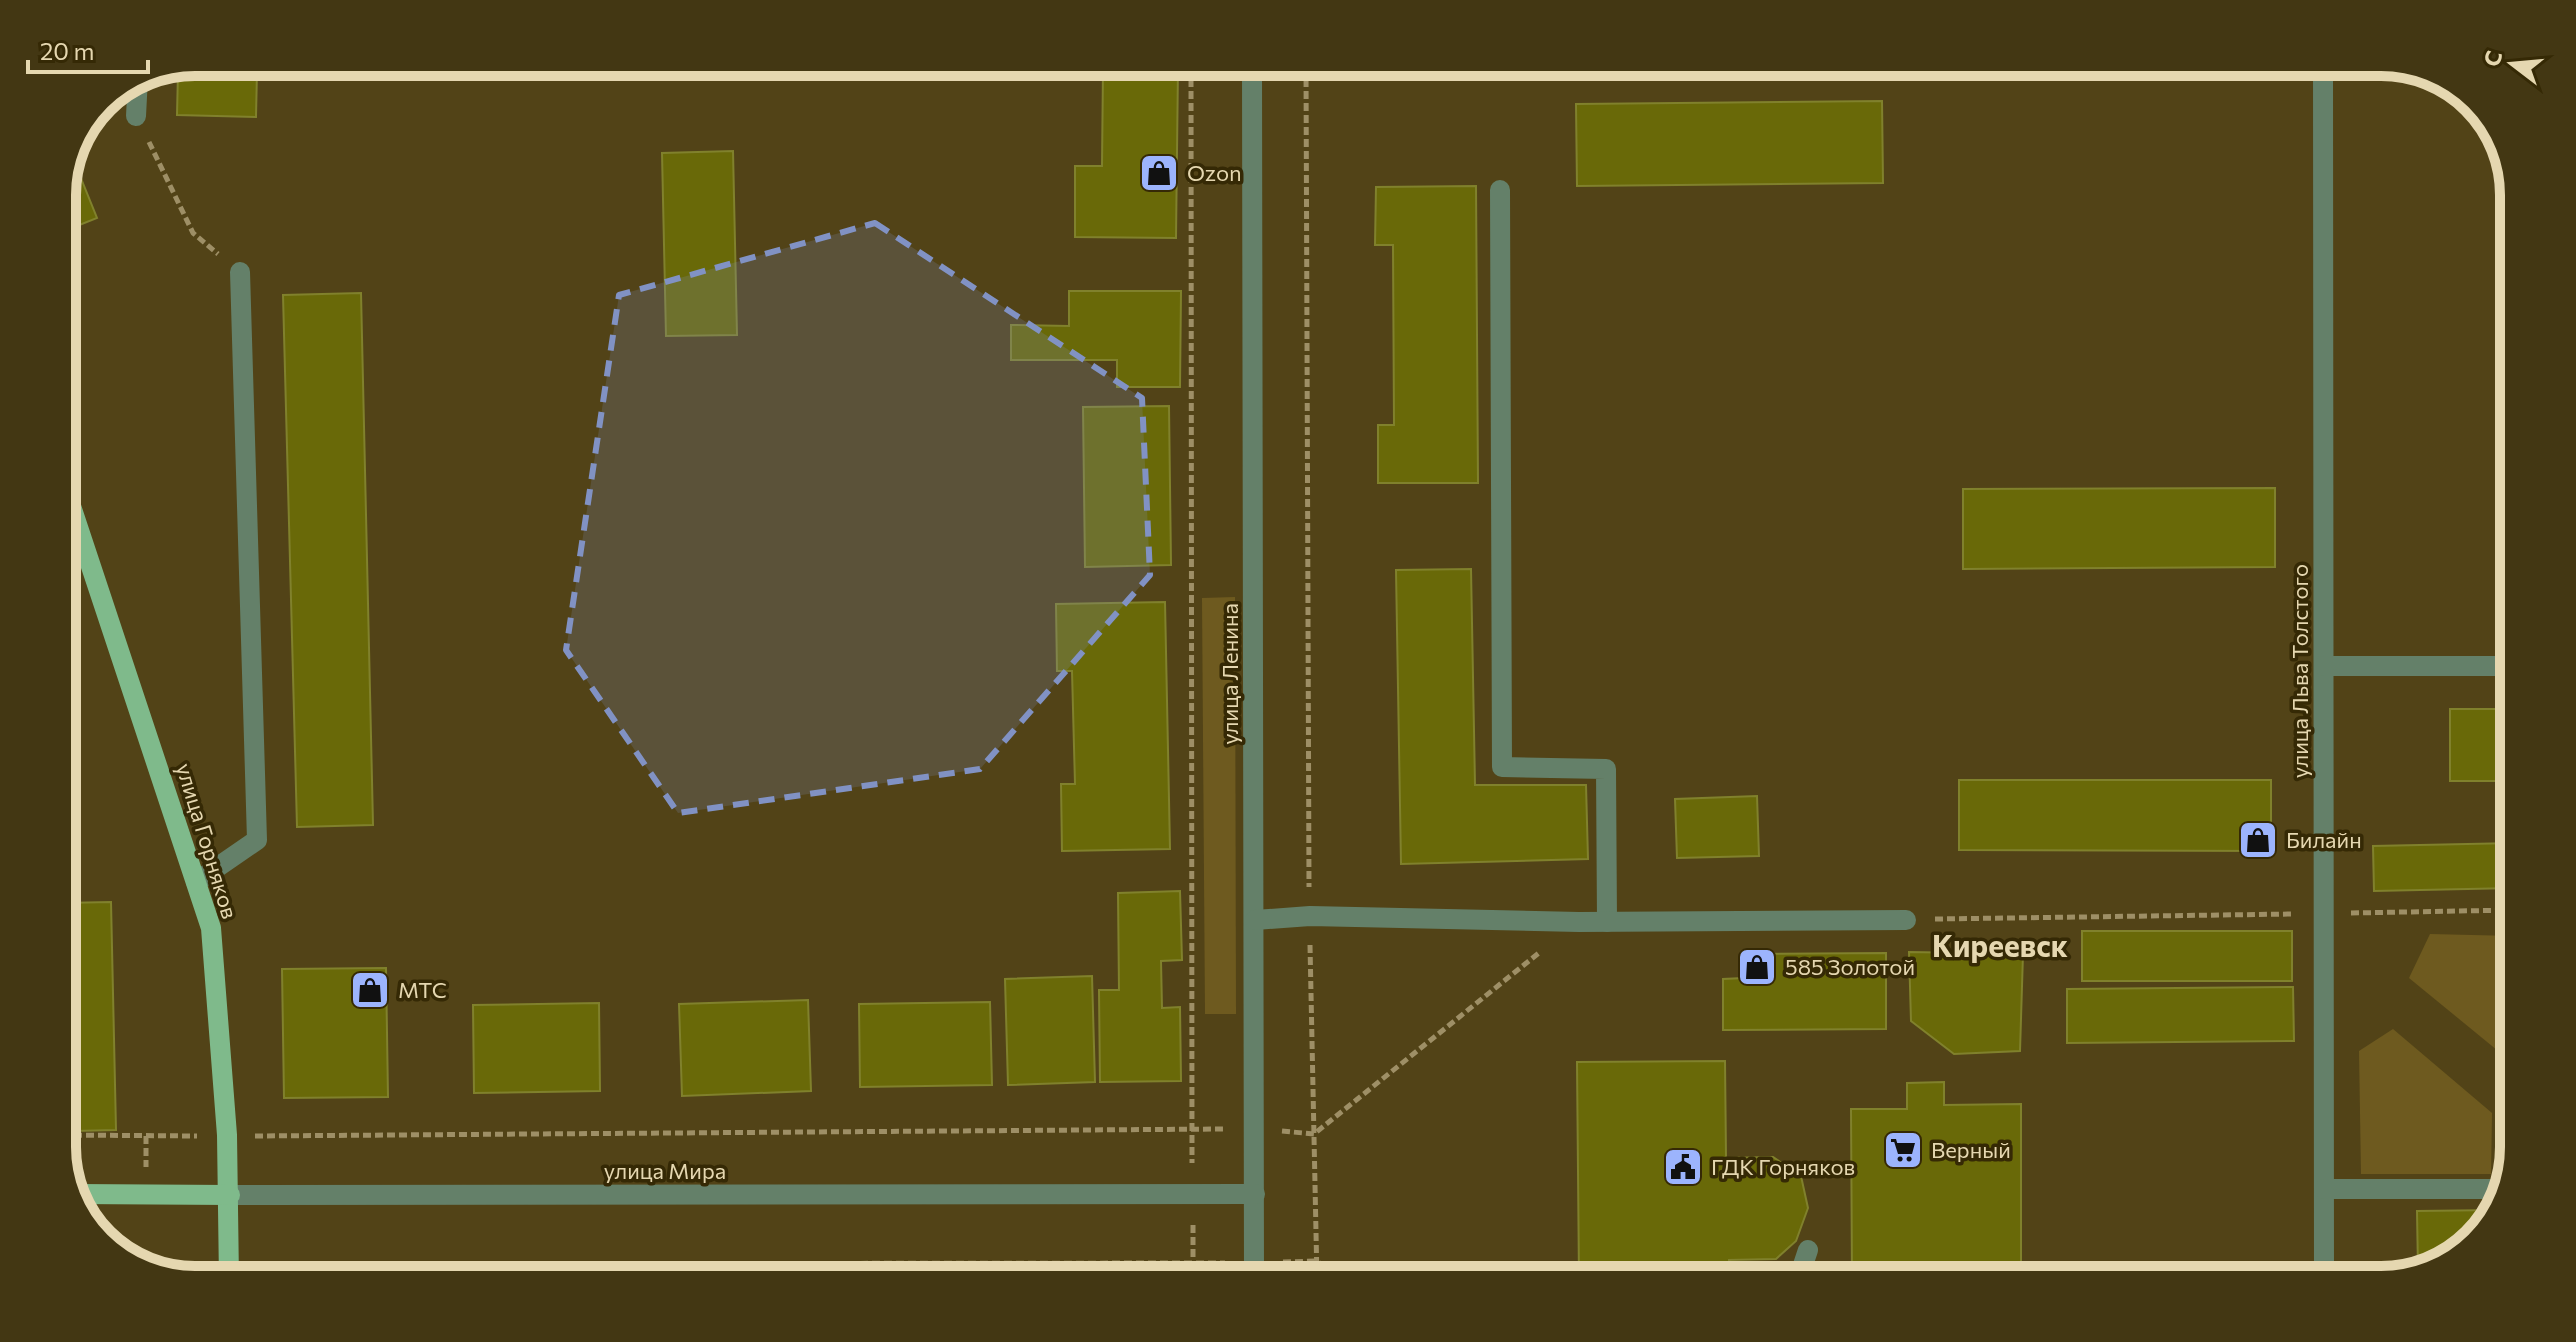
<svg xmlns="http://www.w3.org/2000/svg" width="2576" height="1342" viewBox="0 0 2576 1342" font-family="Commissioner,sans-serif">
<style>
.green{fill:#6e5a1f}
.building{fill:#696908;stroke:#80812c;stroke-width:2}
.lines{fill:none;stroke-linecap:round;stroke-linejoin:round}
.path{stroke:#9e8f66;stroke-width:5;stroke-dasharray:8 4;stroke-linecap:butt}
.minor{stroke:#648069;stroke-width:20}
.major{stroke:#7fba8b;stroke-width:20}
.marked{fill:#8192c4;fill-opacity:0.2;stroke:#8192c4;stroke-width:6;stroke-dasharray:16 10;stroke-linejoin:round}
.labels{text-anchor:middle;stroke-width:7;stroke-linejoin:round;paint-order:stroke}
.poi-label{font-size:22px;fill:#e5d7b0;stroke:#352905;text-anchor:start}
.street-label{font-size:22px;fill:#e5d7b0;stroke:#352905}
.district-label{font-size:30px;font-weight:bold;fill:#e5d7b0;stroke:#352905}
.rim{fill:none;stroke:#e5d7b0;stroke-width:10}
</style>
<rect width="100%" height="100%" fill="#524317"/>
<g class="green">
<path d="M 1235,597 L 1236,1014 L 1205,1014 L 1202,598 Z"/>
<path d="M 2430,934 L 2514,936 L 2514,1064 L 2409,978 Z"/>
<path d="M 2393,1029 L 2492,1113 L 2491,1174 L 2361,1174 L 2359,1051 Z"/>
</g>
<g class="building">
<path d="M 1178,67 L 1176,238 L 1075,237 L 1075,166 L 1102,166 L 1103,68 Z"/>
<path d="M 257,71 L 256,117 L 177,115 L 178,72 Z"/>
<path d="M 1882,101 L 1883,183 L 1577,186 L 1576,104 Z"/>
<path d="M 733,151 L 737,335 L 666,336 L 662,153 Z"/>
<path d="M 74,161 L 97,218 L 62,232 L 62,187 Z"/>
<path d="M 1476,186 L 1478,483 L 1378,483 L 1378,425 L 1394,425 L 1393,245 L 1375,245 L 1376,187 Z"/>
<path d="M 1069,291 L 1181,291 L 1180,387 L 1117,387 L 1117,360 L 1011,360 L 1011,325 L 1069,326 Z"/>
<path d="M 361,293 L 373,825 L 297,827 L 283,295 Z"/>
<path d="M 1169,406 L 1171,565 L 1085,567 L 1083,407 Z"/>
<path d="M 2275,488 L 2275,567 L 1963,569 L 1963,489 Z"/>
<path d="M 1471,569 L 1475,785 L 1586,785 L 1588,859 L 1401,864 L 1396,570 Z"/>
<path d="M 1165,602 L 1170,849 L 1062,851 L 1061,784 L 1075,784 L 1072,671 L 1057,671 L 1056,604 Z"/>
<rect x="2450" y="709" width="64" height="72"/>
<path d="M 1959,780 L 2271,780 L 2271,851 L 1959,850 Z"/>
<path d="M 1757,796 L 1759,856 L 1677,858 L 1675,799 Z"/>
<path d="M 2514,843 L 2514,888 L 2374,891 L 2373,846 Z"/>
<path d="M 1180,891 L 1182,960 L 1161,961 L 1162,1008 L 1180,1007 L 1181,1081 L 1100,1082 L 1099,990 L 1119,990 L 1118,893 Z"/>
<path d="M 111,902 L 116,1130 L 74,1131 L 74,1097 L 62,1097 L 62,903 Z"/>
<rect x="2082" y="931" width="210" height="50"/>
<path d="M 1909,952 L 2023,954 L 2020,1051 L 1954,1054 L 1911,1021 Z"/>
<path d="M 1886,953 L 1886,1029 L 1723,1030 L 1723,979 L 1744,978 L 1743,954 Z"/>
<path d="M 386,968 L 388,1097 L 284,1098 L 282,969 Z"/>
<path d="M 1092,976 L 1095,1082 L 1008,1085 L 1005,979 Z"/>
<path d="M 2293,987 L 2294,1041 L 2067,1043 L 2067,989 Z"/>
<path d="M 808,1000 L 811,1091 L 682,1096 L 679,1004 Z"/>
<path d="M 990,1002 L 992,1085 L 860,1087 L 859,1004 Z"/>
<path d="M 599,1003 L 600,1091 L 474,1093 L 473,1005 Z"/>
<path d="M 1725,1061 L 1726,1158 L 1773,1157 L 1801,1176 L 1808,1208 L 1796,1241 L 1776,1259 L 1729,1260 L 1729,1280 L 1579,1280 L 1577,1062 Z"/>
<path d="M 1944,1082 L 1944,1105 L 2021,1104 L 2021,1280 L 1852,1280 L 1851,1109 L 1907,1109 L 1907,1083 Z"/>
<path d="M 2497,1210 L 2448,1262 L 2418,1270 L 2417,1211 Z"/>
<rect x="1094" y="1275" width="79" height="5"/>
</g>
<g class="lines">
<g class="path">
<path d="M 1191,67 L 1192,1163"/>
<path d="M 1306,67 L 1309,887"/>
<path d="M 149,142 L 193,233 L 218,254"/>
<path d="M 2351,913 L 2514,910"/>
<path d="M 1935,919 L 2293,914"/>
<path d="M 1310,945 L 1317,1280"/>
<path d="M 1282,1131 L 1314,1134 L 1540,952"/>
<path d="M 62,1135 L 197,1136"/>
<path d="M 146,1136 L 146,1167"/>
<path d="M 255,1136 L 1224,1129"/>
<path d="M 1193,1225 L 1193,1280"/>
<path d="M 1283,1262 L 1317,1261 L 1339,1280"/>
<path d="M 176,1264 L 202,1264"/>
<path d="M 260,1264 L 1225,1263"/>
</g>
<g class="minor">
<path d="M 2323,62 L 2324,1280"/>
<path d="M 1252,67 L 1254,1280"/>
<path d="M 136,116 L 138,77"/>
<path d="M 1500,190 L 1502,767 L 1606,769 L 1607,922"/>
<path d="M 2324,666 L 2514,666"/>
<path d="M 196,882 L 257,840 L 240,272"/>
<path d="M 1255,920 L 1310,916 L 1579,922 L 1906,920"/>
<path d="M 2324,1189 L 2504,1189"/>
<path d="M 230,1195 L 1255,1194"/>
<path d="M 133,1264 L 147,1264"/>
<path d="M 1798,1280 L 1808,1250"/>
</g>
<g class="major">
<path d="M 62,479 L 211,928 L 227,1135 L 229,1280"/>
<path d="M 75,1194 L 230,1195"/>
</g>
</g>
<path class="marked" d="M 875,223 L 1142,398 L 1150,575 L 980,769 L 678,813 L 566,650 L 619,295 Z"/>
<defs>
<symbol id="shop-square" viewBox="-11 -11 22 22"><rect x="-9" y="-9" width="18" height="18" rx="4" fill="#9cb4fd" stroke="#352905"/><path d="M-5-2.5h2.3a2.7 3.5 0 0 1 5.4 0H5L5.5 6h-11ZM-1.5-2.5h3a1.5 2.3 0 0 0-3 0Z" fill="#111"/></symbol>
<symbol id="supermarket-square" viewBox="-11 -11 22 22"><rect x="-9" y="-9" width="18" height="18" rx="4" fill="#9cb4fd" stroke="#352905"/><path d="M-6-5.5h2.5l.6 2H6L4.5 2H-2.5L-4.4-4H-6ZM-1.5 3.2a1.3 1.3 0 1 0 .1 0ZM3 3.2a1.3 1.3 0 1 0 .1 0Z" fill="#111"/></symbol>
<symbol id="civic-square" viewBox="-11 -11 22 22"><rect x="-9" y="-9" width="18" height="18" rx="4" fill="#9cb4fd" stroke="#352905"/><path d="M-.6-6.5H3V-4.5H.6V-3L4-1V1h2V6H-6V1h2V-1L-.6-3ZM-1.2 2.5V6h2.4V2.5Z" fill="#111"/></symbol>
</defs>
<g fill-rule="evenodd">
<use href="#shop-square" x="1137" y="151" width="44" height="44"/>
<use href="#shop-square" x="2236" y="818" width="44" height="44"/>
<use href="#shop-square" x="1735" y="945" width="44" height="44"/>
<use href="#shop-square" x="348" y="968" width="44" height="44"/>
<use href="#supermarket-square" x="1881" y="1128" width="44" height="44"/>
<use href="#civic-square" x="1661" y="1145" width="44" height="44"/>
</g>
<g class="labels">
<g class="poi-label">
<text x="1187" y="181">Ozon</text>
<text x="2286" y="848">Билайн</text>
<text x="1785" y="975">585 Золотой</text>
<text x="398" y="998">МТС</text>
<text x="1931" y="1158">Верный</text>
<text x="1711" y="1175">ГДК Горняков</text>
</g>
<g class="street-label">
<text transform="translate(2300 671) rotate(-90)" y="8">улица Льва Толстого</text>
<text transform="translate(1230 674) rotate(-90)" y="8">улица Ленина</text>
<text transform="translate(207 841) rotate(73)" y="8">улица Горняков</text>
<text x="665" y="1179">улица Мира</text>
</g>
<g class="district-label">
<text x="2000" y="957">Киреевск</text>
</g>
</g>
<path d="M0 0H2576V1342H0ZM195 76H2381A119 119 0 0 1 2500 195V1147A119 119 0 0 1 2381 1266H195A119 119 0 0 1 76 1147V195A119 119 0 0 1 195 76Z" fill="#433713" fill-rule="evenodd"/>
<path class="rim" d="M195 76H2381A119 119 0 0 1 2500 195V1147A119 119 0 0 1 2381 1266H195A119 119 0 0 1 76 1147V195A119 119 0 0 1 195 76Z"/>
<g transform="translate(2512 64) rotate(286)" stroke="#352905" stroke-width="6" paint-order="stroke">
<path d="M0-6L14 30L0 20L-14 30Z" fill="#e5d7b0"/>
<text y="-12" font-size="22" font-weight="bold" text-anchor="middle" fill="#e5d7b0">С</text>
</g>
<path d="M28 60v12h120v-12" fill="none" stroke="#e5d7b0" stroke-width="4"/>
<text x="40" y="60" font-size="24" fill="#e5d7b0" stroke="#352905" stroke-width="6" paint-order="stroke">20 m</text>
</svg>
